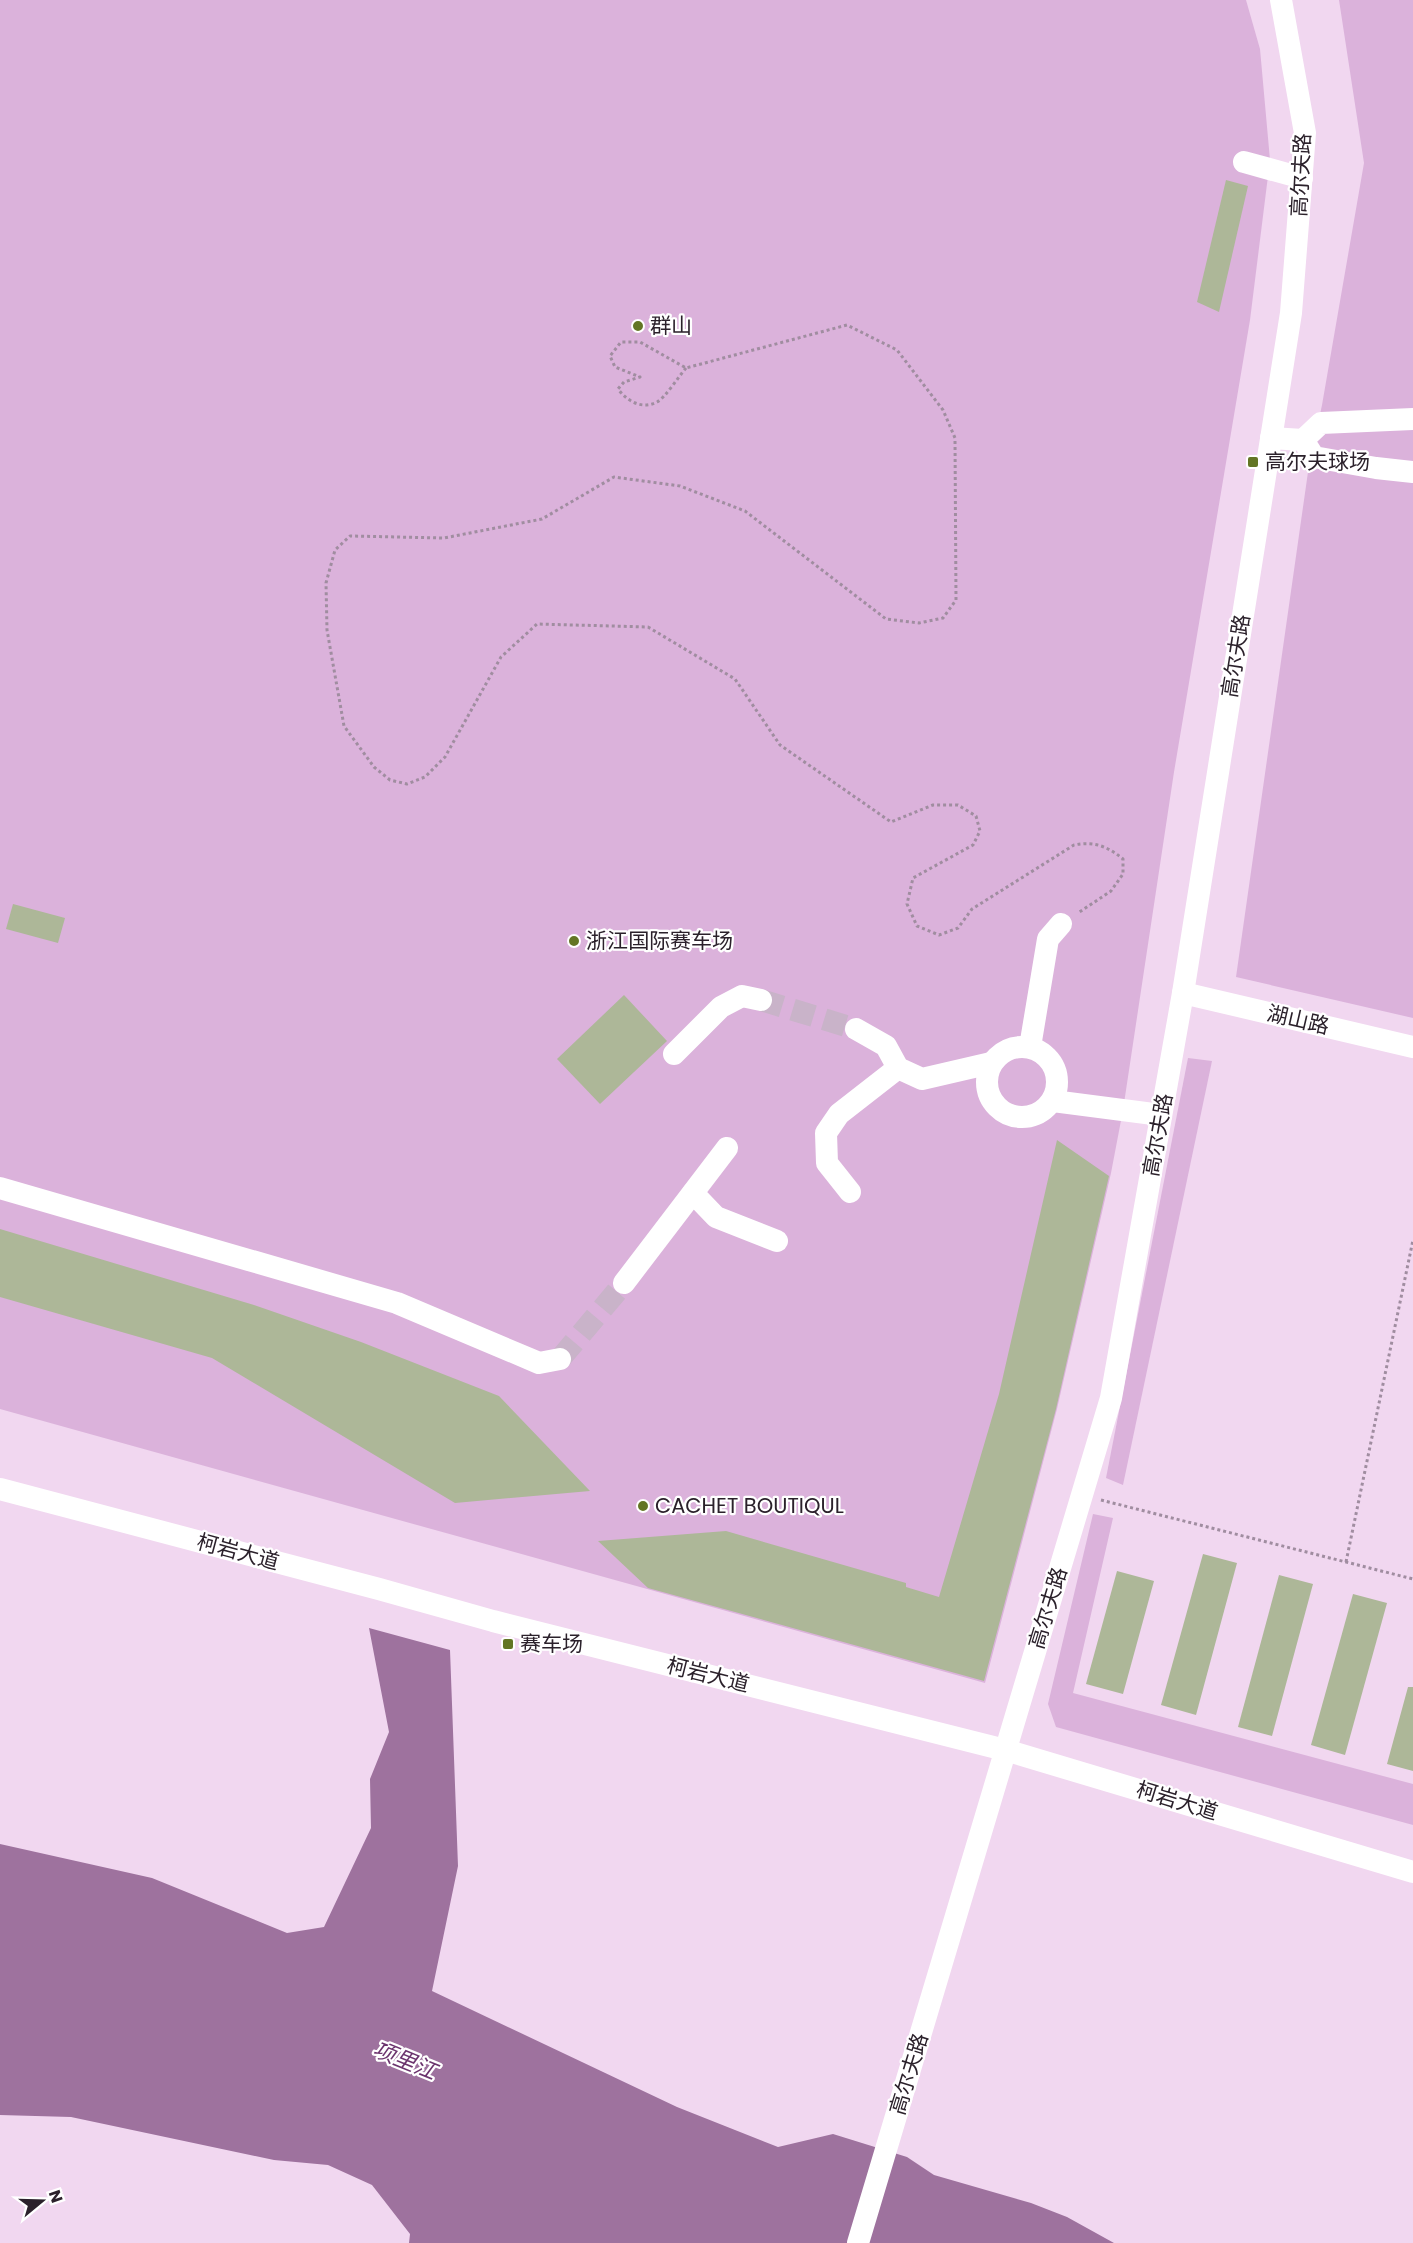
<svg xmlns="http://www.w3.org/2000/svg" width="1413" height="2243" viewBox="0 0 1413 2243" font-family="Poppins,'Noto Sans SC',sans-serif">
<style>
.green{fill:#dbb2db}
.water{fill:#9e729e}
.building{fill:#adb798}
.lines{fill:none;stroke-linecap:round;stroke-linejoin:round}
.minor-tunnel{stroke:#c9b3c9;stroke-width:22;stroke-dasharray:22 11;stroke-linecap:butt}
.path{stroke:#a08da0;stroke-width:3;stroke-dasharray:3 3;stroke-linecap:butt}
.minor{stroke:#fff;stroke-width:22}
.poi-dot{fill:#637524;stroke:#fff;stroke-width:2}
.labels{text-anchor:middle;stroke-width:4.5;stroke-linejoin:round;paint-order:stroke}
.street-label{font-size:21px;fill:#2b212b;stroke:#fff}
.poi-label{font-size:21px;fill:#2b212b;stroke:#fff;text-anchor:start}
.water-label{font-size:22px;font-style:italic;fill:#6c346e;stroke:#fff}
</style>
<rect width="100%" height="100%" fill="#f1d7f0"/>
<g class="green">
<path d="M 0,0 L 1246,0 L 1260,49 L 1270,160 L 1250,320 L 1174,772 L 1123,1110 L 1111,1173 L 1057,1409 L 985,1683 L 0,1409 Z"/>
<path d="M 1339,0 L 1413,0 L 1413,1018 L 1236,977 L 1308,472 L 1322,405 L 1364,163 Z"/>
<path d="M 1188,1058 L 1212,1061 L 1123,1485 L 1106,1478 Z"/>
<path d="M 1093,1514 L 1113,1518 L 1073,1693 L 1413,1784 L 1413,1825 L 1056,1727 L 1048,1704 Z"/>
</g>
<path class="water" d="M 369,1628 L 450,1650 L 458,1866 L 432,1991 L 677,2107 L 778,2147 L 833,2134 L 907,2157 L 934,2175 L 1031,2203 L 1067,2217 L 1114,2243 L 409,2243 L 410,2234 L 372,2185 L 328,2165 L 274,2160 L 71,2117 L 0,2115 L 0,1844 L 152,1878 L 287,1933 L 324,1927 L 371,1828 L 370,1779 L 389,1732 Z"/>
<g class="building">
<path d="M 1226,180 L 1248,186 L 1219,312 L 1197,302 Z"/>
<path d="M 13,904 L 65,918 L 58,943 L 6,929 Z"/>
<path d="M 624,995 L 667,1041 L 600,1104 L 557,1059 Z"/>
<path d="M 1057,1140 L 1109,1176 L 1056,1409 L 984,1681 L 648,1588 L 598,1541 L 726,1531 L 906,1583 L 906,1587 L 939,1597 L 999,1394 Z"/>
<path d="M 0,1229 L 254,1305 L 361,1342 L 499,1396 L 590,1491 L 455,1503 L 212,1358 L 0,1297 Z"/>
<path d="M 1203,1554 L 1237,1563 L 1196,1715 L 1161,1705 Z"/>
<path d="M 1117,1571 L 1154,1581 L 1123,1694 L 1086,1684 Z"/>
<path d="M 1279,1575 L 1313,1584 L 1272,1736 L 1238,1727 Z"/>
<path d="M 1353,1594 L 1387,1603 L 1345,1755 L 1311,1745 Z"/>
<path d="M 1408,1687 L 1413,1687 L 1413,1771 L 1387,1764 Z"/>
</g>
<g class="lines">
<g class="minor-tunnel">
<path d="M 761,1000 L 856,1029"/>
<path d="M 560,1359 L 624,1283"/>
</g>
<g class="path">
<path d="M 686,368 C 679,376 665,398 657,402 C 642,410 627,401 618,389 L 624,382 L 640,377 L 615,367 L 610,356 L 621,342 L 640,342 L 686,368 L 847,325 L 897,350 L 943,410 L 955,438 L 956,600 L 943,618 L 919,623 L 886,619 L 745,511 L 680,486 L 614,477 L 542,519 L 444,538 L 350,536 L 335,550 L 326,583 L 327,630 L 344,726 L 374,767 L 390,780 L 407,784 L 425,777 L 445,757 L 501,657 L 537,624 L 648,627 L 735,679 L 780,745 L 891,822 L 933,805 L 958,805 L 976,816 L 980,831 L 973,845 L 913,878 L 907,904 L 917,926 L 939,935 L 958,928 L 972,909 L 1074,845 C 1094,841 1107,846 1123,859 L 1123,874 L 1111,891 L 1078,913"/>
<path d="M 1101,1500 L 1413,1579"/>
<path d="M 1346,1562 L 1413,1240"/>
</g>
<g class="minor">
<path d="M 1244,162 L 1302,178"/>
<path d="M 1271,438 L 1303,440 L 1314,457 L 1376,468 L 1413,472"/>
<path d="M 1303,440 L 1321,423 L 1413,419"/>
<path d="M 1183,993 L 1413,1047"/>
<path d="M 856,1029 L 886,1046 L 898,1068 L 922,1079 L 991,1063"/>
<circle cx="1022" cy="1082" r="35"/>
<path d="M 1030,1047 L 1048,939 L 1061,924"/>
<path d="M 674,1054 L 721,1007 L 742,996 L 761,1000"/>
<path d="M 1053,1101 L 1161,1115"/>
<path d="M 0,1188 L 397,1303 L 539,1363 L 560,1359"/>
<path d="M 850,1192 L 827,1163 L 826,1133 L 839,1114 L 898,1068"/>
<path d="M 693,1193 L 716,1217 L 777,1241"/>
<path d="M 624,1283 L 727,1148"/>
<path d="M 0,1489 L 379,1589 L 493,1621 L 1005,1750 L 1413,1872"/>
<path d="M 858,2243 L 1111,1398 L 1183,993 L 1291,313 L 1305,133 L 1281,0"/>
</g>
</g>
<g class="poi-dot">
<circle cx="638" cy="326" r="6"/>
<rect x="1247" y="456" width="12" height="12" rx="3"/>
<circle cx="574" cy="941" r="6"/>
<circle cx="643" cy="1506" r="6"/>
<rect x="502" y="1638" width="12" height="12" rx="3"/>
</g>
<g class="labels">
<g class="street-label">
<text transform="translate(1301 175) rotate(-87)" y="7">高尔夫路</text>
<text transform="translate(1236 656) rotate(-81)" y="7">高尔夫路</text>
<text transform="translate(1298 1020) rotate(13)" y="7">湖山路</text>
<text transform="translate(1158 1135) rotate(-80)" y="7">高尔夫路</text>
<text transform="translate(238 1552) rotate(15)" y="7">柯岩大道</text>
<text transform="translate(1048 1608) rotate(-73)" y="7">高尔夫路</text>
<text transform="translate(708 1675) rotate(14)" y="7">柯岩大道</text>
<text transform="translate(1177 1801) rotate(17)" y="7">柯岩大道</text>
<text transform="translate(909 2074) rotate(-73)" y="7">高尔夫路</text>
</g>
<g class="poi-label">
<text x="650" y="333">群山</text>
<text x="1265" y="469">高尔夫球场</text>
<text x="586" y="948">浙江国际赛车场</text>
<text x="655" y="1513">CACHET BOUTIQUL</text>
<text x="520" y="1651">赛车场</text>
</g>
<g class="water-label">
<text transform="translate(405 2060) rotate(22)" y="8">项里江</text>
</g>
</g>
<g transform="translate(42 2201) rotate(71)" stroke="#ffffff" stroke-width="4.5" paint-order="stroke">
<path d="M0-4.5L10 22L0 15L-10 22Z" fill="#2b212b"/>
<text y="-9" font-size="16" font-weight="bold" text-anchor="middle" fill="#2b212b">N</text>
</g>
</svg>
